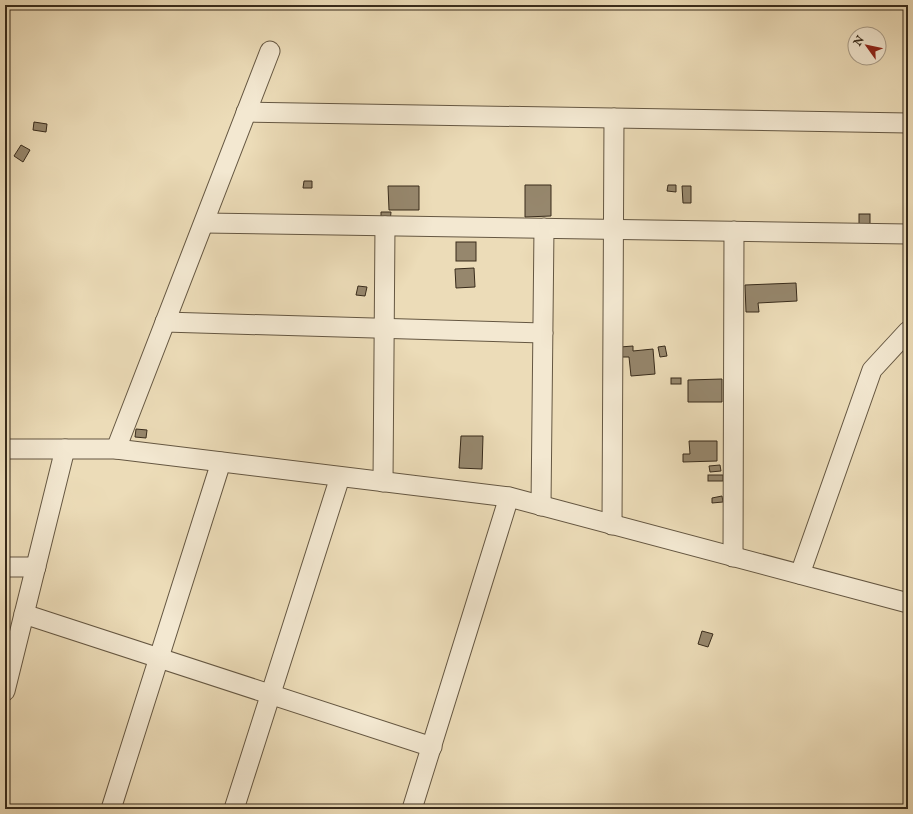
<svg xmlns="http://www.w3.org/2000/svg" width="913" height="814" viewBox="0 0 913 814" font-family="'IM FELL English',serif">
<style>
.building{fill:#96876d;stroke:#382b1b}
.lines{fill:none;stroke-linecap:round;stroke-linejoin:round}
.street-casing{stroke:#655742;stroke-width:21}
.street{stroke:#f3e8d1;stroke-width:19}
</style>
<rect width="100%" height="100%" fill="#ecdcb8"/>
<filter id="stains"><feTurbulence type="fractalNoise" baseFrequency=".005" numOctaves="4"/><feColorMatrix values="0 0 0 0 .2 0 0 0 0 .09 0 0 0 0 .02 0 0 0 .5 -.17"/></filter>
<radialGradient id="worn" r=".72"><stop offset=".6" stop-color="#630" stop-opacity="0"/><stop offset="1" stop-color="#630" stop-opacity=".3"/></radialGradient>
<g class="building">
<path d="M 34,122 L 47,124 L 46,132 L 33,130 Z"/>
<path d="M 21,145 L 30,150 L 23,162 L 14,156 Z"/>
<path d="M 304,181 L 312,181 L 312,188 L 303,188 Z"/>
<path d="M 525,185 L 551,185 L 551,216 L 525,217 Z"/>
<path d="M 668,185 L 676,185 L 676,192 L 667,191 Z"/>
<path d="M 388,186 L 419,186 L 419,210 L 389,210 Z"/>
<path d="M 682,186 L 691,186 L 691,203 L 683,203 Z"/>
<path d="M 381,212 L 391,212 L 390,223 L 381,223 Z"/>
<rect x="859" y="214" width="11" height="18"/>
<rect x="456" y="242" width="20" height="19"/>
<path d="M 474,268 L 475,287 L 456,288 L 455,269 Z"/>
<path d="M 796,283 L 797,301 L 758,303 L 759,312 L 746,312 L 745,285 Z"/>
<path d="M 358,286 L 367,287 L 365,296 L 356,295 Z"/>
<path d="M 633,346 L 633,351 L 653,349 L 655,374 L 631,376 L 629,357 L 621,357 L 620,347 Z"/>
<path d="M 665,346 L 667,356 L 660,357 L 658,347 Z"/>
<rect x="671" y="378" width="10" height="6"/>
<path d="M 722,379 L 722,402 L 688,402 L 688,380 Z"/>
<path d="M 136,429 L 147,430 L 146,438 L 135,437 Z"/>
<path d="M 461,436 L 483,436 L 482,469 L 459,468 Z"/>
<path d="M 689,441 L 717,441 L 717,461 L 683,462 L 683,454 L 690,454 Z"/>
<path d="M 720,465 L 721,471 L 710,472 L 709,466 Z"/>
<rect x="708" y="475" width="15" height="6"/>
<path d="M 722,496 L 723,502 L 712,503 L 712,498 Z"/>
<path d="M 702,631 L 713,634 L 708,647 L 698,644 Z"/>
</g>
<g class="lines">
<defs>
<g id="street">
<path d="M 246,112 L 908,123"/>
<path d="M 204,223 L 908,234"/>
<path d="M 165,322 L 543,333"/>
<path d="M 5,449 L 116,449 L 509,497 L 908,603"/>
<path d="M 116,449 L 270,51"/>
<path d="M 383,482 L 385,226"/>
<path d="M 541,506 L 544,228"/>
<path d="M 612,525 L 614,118"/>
<path d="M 733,557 L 734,231"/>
<path d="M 5,567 L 36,567"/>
<path d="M 800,574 L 872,370 L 908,331"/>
<path d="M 24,614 L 432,747"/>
<path d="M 5,691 L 65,449"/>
<path d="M 111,809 L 221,462"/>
<path d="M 234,809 L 340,477"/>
<path d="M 412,809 L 509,497"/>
</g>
</defs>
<use href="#street" class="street-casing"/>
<use href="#street" class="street"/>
</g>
<rect width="913" height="814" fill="none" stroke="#ecdcb8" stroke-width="20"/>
<rect x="6" y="6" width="901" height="802" fill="none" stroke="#382b1b" stroke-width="2"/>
<rect x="10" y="10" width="893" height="794" fill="none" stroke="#382b1b"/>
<g transform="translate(867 46) rotate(303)"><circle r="19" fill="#f3e8d1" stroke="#a89c88"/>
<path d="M0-3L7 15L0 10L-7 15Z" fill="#8f2418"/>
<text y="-6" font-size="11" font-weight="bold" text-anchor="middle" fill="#382b1b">N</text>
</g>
<rect width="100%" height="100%" filter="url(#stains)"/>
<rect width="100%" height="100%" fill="url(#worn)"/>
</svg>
